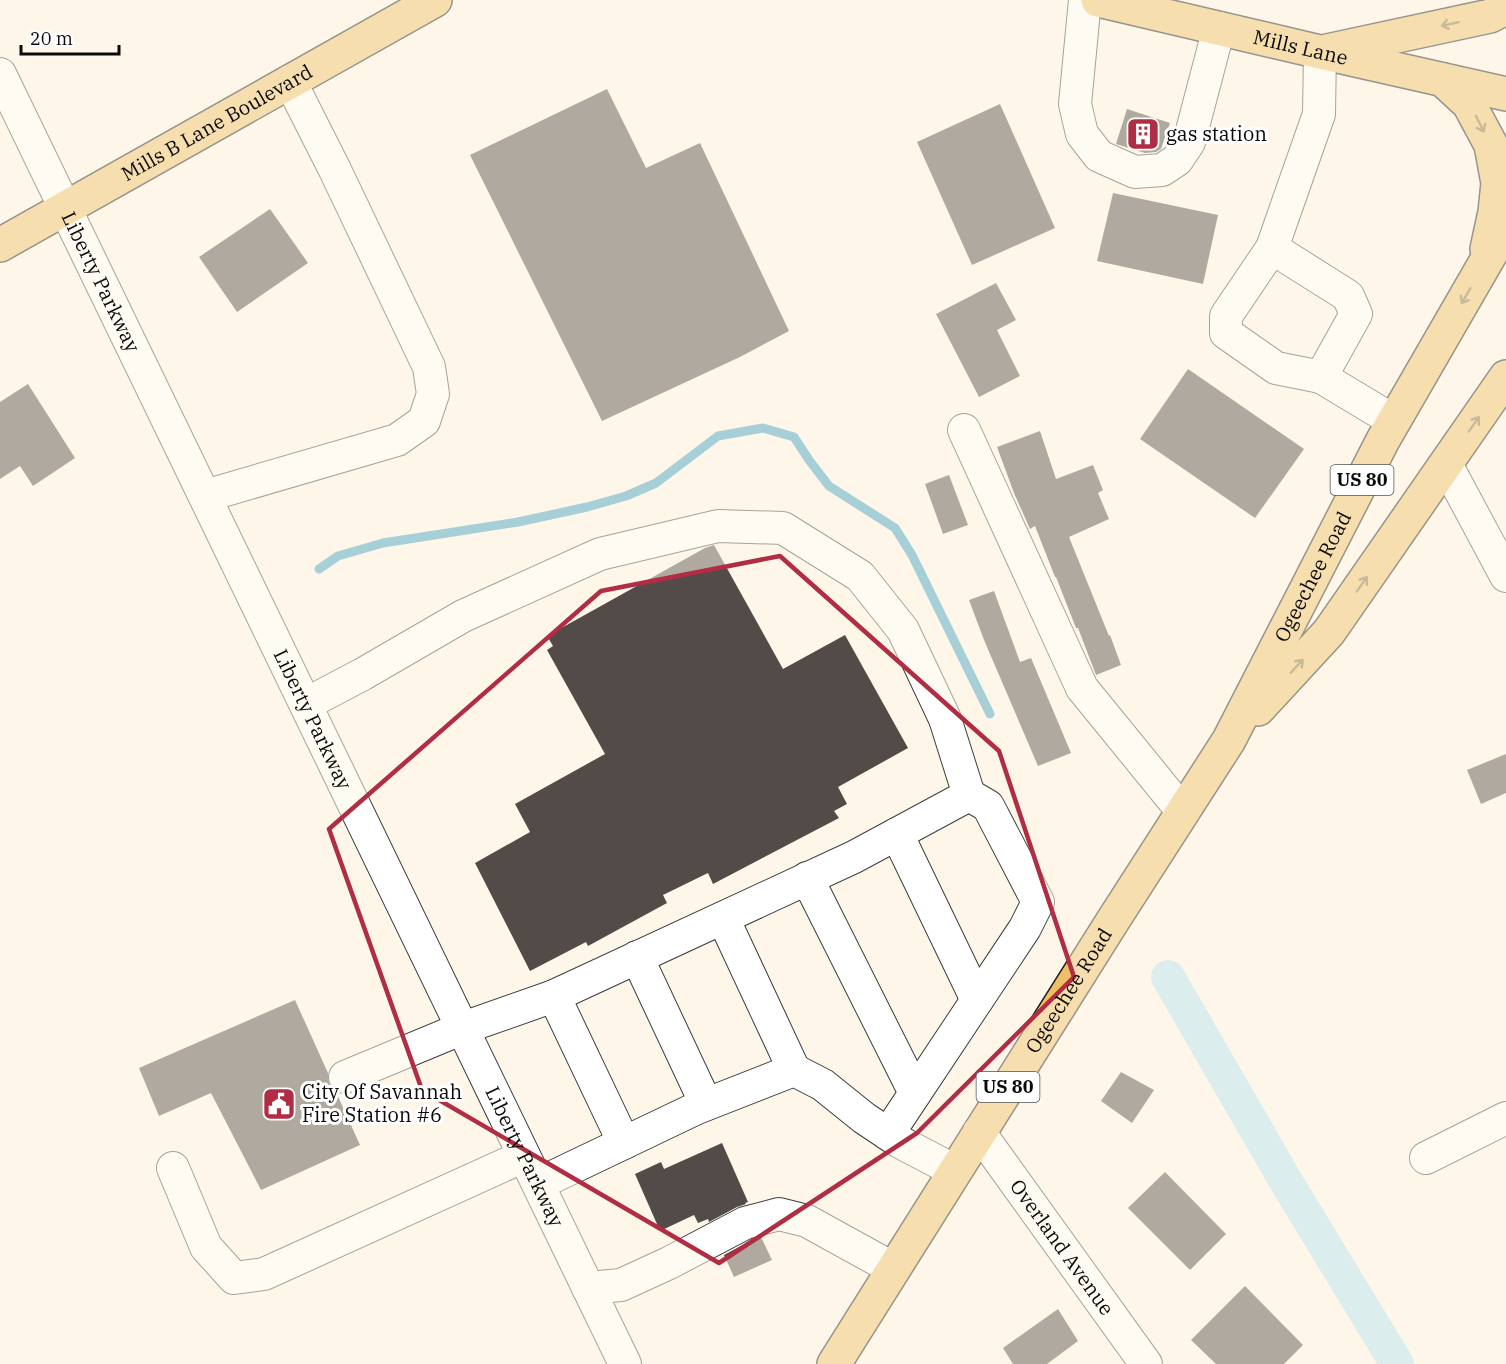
<svg xmlns="http://www.w3.org/2000/svg" width="1506" height="1364" viewBox="0 0 1506 1364" font-family="'IBM Plex Serif',serif">
<style>
.lines{fill:none;stroke-linecap:round;stroke-linejoin:round}
.stream{stroke:#3d9ec3;stroke-width:9}
.canal{stroke:#b2e1f1;stroke-width:34}
.building{fill:#524b48}
.minor-casing{stroke:#3d3d3d;stroke-width:34}
.major-casing{stroke:#1b1b1b;stroke-width:36}
.minor{stroke:#fff;stroke-width:32}
.major{stroke:#efbe67;stroke-width:33}
.oneway{stroke:#886d3d}
.marked{fill:none;stroke:#b02d43;stroke-width:4.5;stroke-linejoin:round}
.labels{text-anchor:middle;stroke-width:6;stroke-linejoin:round;paint-order:stroke}
.shield{fill:#fff;stroke:#545454;stroke-width:1.5}
.shield-label{font-size:18px;font-weight:bold;fill:#0a0a0a}
.street-label{font-size:20px;fill:#0a0a0a;stroke:#fff}
.poi-label{font-size:20px;fill:#0a0a0a;stroke:#fff;text-anchor:start}
</style>
<rect width="100%" height="100%" fill="#fef7e9"/>
<g class="lines">
<path class="stream" d="M 319,569 L 338,556 L 383,543 L 518,522 L 587,507 L 626,496 L 656,483 L 718,436 L 763,428 L 794,437 L 809,460 L 829,486 L 895,528 L 912,555 L 990,714"/>
<path class="canal" d="M 1168,977 L 1284,1178 L 1397,1364"/>
</g>
<g class="building">
<path d="M 607,89 L 646,168 L 700,143 L 789,331 L 740,357 L 602,421 L 470,155 Z"/>
<path d="M 1000,104 L 1055,228 L 972,265 L 917,142 Z"/>
<path d="M 1127,109 L 1170,123 L 1161,149 L 1156,152 L 1145,153 L 1116,144 Z"/>
<path d="M 1113,193 L 1218,215 L 1203,284 L 1097,261 Z"/>
<path d="M 270,209 L 308,263 L 237,312 L 199,257 Z"/>
<path d="M 996,283 L 1016,320 L 997,330 L 1020,376 L 979,397 L 936,314 Z"/>
<path d="M 1188,369 L 1304,449 L 1255,518 L 1140,439 Z"/>
<path d="M 28,384 L 75,458 L 33,486 L 20,466 L 0,479 L 0,402 Z"/>
<path d="M 1040,431 L 1056,479 L 1093,465 L 1103,490 L 1098,493 L 1109,519 L 1069,537 L 1109,636 L 1110,635 L 1121,665 L 1096,675 L 1078,628 L 1076,628 L 1056,577 L 1055,577 L 1035,526 L 1030,529 L 1014,493 L 997,447 Z"/>
<path d="M 949,475 L 968,525 L 943,534 L 925,484 Z"/>
<path d="M 714,545 L 783,669 L 845,635 L 908,748 L 838,787 L 847,804 L 834,811 L 839,818 L 713,884 L 708,873 L 663,895 L 667,903 L 588,946 L 586,942 L 530,971 L 475,863 L 530,832 L 515,804 L 605,754 L 547,650 L 553,646 L 547,636 L 705,548 Z"/>
<path d="M 994,591 L 1020,662 L 1031,658 L 1071,753 L 1038,766 L 984,640 L 969,600 Z"/>
<path d="M 1506,754 L 1506,793 L 1481,804 L 1467,770 Z"/>
<path d="M 295,1000 L 328,1073 L 329,1084 L 336,1092 L 360,1145 L 261,1190 L 211,1093 L 159,1116 L 139,1068 Z"/>
<path d="M 1121,1072 L 1154,1090 L 1132,1123 L 1101,1101 Z"/>
<path d="M 722,1143 L 748,1202 L 745,1203 L 746,1204 L 737,1207 L 709,1222 L 708,1219 L 698,1223 L 694,1215 L 660,1231 L 635,1174 L 661,1162 L 664,1169 Z"/>
<path d="M 1165,1172 L 1226,1234 L 1190,1270 L 1128,1208 Z"/>
<path d="M 761,1237 L 772,1260 L 734,1277 L 724,1255 L 752,1240 Z"/>
<path d="M 1245,1286 L 1303,1345 L 1284,1364 L 1216,1364 L 1191,1340 Z"/>
<path d="M 1058,1309 L 1078,1341 L 1047,1364 L 1013,1364 L 1003,1348 Z"/>
</g>
<g class="lines">
<defs>
<g id="minor">
<path d="M 1085,0 L 1075,104 L 1082,134 L 1099,156 L 1135,172 L 1162,170 L 1177,160 L 1189,142 L 1219,28"/>
<path d="M 1320,52 L 1319,114 L 1272,248 L 1348,296 L 1356,314 L 1321,377 L 1394,421"/>
<path id="s1" d="M 0,74 L 625,1364"/>
<path d="M 1272,248 L 1226,316 L 1226,333 L 1276,368 L 1321,377"/>
<path d="M 964,430 L 1082,688 L 1183,812"/>
<path d="M 1446,464 L 1506,576"/>
<path d="M 205,496 L 397,440 L 424,421 L 433,394 L 429,367 L 335,170 L 290,81"/>
<path d="M 306,704 L 363,674 L 463,616 L 600,554 L 718,526 L 783,528 L 860,576 L 903,630 L 945,719 L 969,795"/>
<path d="M 897,834 L 977,1000"/>
<path d="M 807,878 L 915,1093"/>
<path d="M 723,918 L 794,1070"/>
<path d="M 637,957 L 706,1104"/>
<path d="M 554,996 L 624,1143"/>
<path d="M 345,1077 L 463,1028 L 554,996 L 854,857 L 969,795 L 988,806 L 1038,902 L 1025,928 L 888,1134"/>
<path id="s2" d="M 979,1132 L 1146,1364"/>
<path d="M 1426,1158 L 1506,1118"/>
<path d="M 173,1168 L 206,1247 L 234,1278 L 264,1274 L 524,1156"/>
<path d="M 538,1184 L 697,1108 L 794,1070 L 823,1085 L 864,1118 L 900,1142 L 955,1171"/>
<path d="M 588,1288 L 621,1285 L 669,1263 L 745,1223 L 779,1214 L 807,1221 L 894,1269"/>
</g>
<g id="major">
<path id="s3" d="M 1098,0 L 1320,52 L 1506,94"/>
<path d="M 1327,51 L 1490,16 L 1506,8"/>
<path d="M 1443,80 L 1469,104 L 1491,145 L 1498,183 L 1495,212 L 1487,249"/>
<path id="s4" d="M 0,245 L 435,0"/>
<path d="M 1258,709 L 1329,632 L 1506,377"/>
<path id="s5" d="M 834,1364 L 1112,922 L 1229,740 L 1383,440 L 1506,227"/>
</g>
</defs>
<use href="#minor" class="minor-casing"/>
<use href="#major" class="major-casing"/>
<use href="#minor" class="minor"/>
<use href="#major" class="major"/>
</g>
<defs><path id="oneway-shaft" d="M-6 0H5M1.5-3L5.5 0L1.5 3" fill="none" stroke-width="1.6" stroke-linecap="round" stroke-linejoin="round" transform="scale(1.5)"/></defs>
<g class="oneway">
<use href="#oneway-shaft" transform="translate(1450 24) rotate(168)"/>
<use href="#oneway-shaft" transform="translate(1480 124) rotate(63)"/>
<use href="#oneway-shaft" transform="translate(1466 296) rotate(120)"/>
<use href="#oneway-shaft" transform="translate(1474 424) rotate(-55)"/>
<use href="#oneway-shaft" transform="translate(1362 584) rotate(-55)"/>
<use href="#oneway-shaft" transform="translate(1297 666) rotate(-47)"/>
</g>
<path d="M0 0H1506V1364H0ZM 780,556 L 999,751 L 1074,977 L 917,1133 L 719,1263 L 422,1090 L 329,829 L 601,591 Z" fill="#fef7e9" fill-opacity=".55" fill-rule="evenodd"/>
<path class="marked" d="M 780,556 L 999,751 L 1074,977 L 917,1133 L 719,1263 L 422,1090 L 329,829 L 601,591 Z"/>
<defs>
<symbol id="building-square" viewBox="-11 -11 22 22"><rect x="-9" y="-9" width="18" height="18" rx="4" fill="#b02d43" stroke="#fff"/><path d="M-4-6H4V6H1V3H-1V6H-4ZM-2.5-4.3h1.7v1.8h-1.7ZM.8-4.3h1.7v1.8H.8ZM-2.5-1h1.7V.8h-1.7ZM.8-1h1.7V.8H.8Z" fill="#fff"/></symbol>
<symbol id="civic-square" viewBox="-11 -11 22 22"><rect x="-9" y="-9" width="18" height="18" rx="4" fill="#b02d43" stroke="#fff"/><path d="M-.6-6.5H3V-4.5H.6V-3L4-1V1h2V6H-6V1h2V-1L-.6-3ZM-1.2 2.5V6h2.4V2.5Z" fill="#fff"/></symbol>
</defs>
<g fill-rule="evenodd">
<use href="#building-square" x="1124" y="115" width="38" height="38"/>
<use href="#civic-square" x="260" y="1085" width="38" height="38"/>
</g>
<g class="labels">
<g class="shield">
<rect x="1330.5" y="465" width="63" height="30" rx="4.5"/>
<rect x="976.5" y="1072" width="63" height="30" rx="4.5"/>
</g>
<g class="shield-label">
<text x="1362" y="486">US 80</text>
<text x="1008" y="1093">US 80</text>
</g>
<g class="street-label">
<text dy="7" stroke="none"><textPath href="#s3" startOffset="208">Mills Lane</textPath></text>
<text dy="7" stroke="none"><textPath href="#s4" startOffset="249">Mills B Lane Boulevard</textPath></text>
<text dy="7" stroke="none"><textPath href="#s1" startOffset="231">Liberty Parkway</textPath></text>
<text dy="7" stroke="none"><textPath href="#s5" startOffset="922">Ogeechee Road</textPath></text>
<text dy="7" stroke="none"><textPath href="#s1" startOffset="717">Liberty Parkway</textPath></text>
<text dy="7" stroke="none"><textPath href="#s5" startOffset="441">Ogeechee Road</textPath></text>
<text dy="7" stroke="none"><textPath href="#s1" startOffset="1203">Liberty Parkway</textPath></text>
<text dy="7" stroke="none"><textPath href="#s2" startOffset="142">Overland Avenue</textPath></text>
</g>
<g class="poi-label">
<text x="1166" y="141">gas station</text>
<text x="302" y="1099">City Of Savannah<tspan x="302" dy="23">Fire Station #6</tspan></text>
</g>
</g>
<path d="M21 45v9h98v-9" fill="none" stroke="#0a0a0a" stroke-width="3"/>
<text x="30" y="45" font-size="18" fill="#0a0a0a" stroke="#ffffff" stroke-width="4.5" paint-order="stroke">20 m</text>
</svg>
